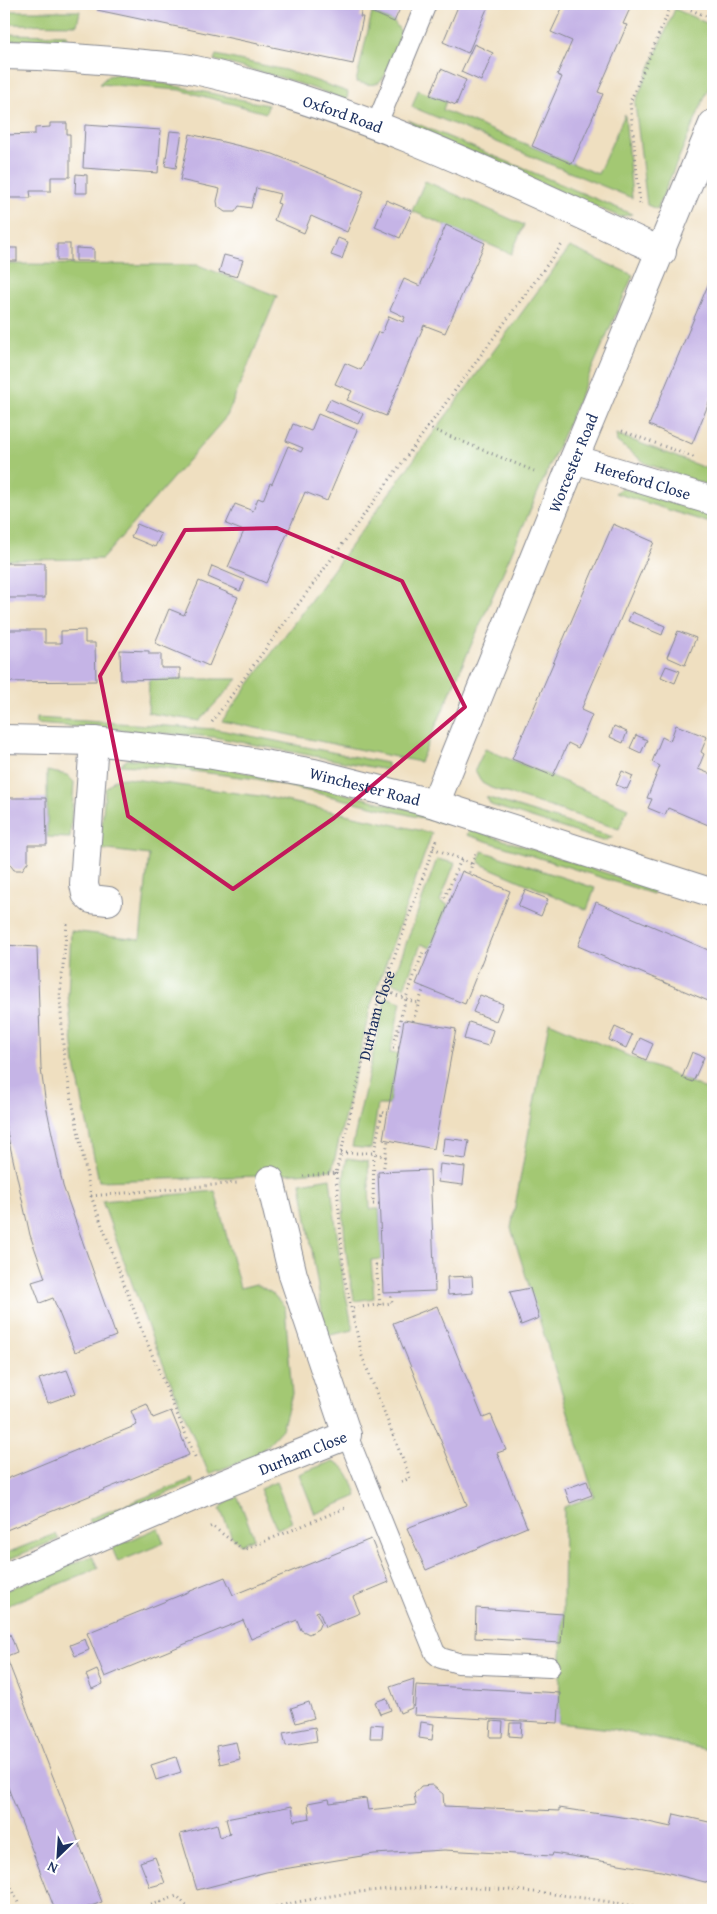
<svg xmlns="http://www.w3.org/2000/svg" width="717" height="1914" viewBox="0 0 717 1914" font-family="'Gentium Book Plus',serif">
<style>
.green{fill:#a3c873;stroke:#5f7c68}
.building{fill:#c5b4e6}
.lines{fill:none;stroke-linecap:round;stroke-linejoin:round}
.service-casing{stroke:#85878f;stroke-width:22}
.minor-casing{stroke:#85878f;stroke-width:30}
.path{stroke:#85878f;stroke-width:3;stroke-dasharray:1 4;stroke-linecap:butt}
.service{stroke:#fff;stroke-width:20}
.minor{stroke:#fff;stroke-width:28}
.marked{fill:none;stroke:#c2185b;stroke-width:4;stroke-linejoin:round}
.labels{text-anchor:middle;stroke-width:4;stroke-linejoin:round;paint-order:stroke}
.street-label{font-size:16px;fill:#1b2f5e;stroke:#fff}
</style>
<rect width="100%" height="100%" fill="#fff"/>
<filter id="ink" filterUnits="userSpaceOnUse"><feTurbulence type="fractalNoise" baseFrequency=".02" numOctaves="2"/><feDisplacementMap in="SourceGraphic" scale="10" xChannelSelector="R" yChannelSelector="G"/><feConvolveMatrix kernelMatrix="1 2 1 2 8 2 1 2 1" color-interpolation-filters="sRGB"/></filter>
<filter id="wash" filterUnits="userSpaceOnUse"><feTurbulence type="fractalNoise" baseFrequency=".0096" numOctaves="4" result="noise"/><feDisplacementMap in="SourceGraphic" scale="20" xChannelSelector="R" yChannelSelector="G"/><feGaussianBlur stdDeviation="1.12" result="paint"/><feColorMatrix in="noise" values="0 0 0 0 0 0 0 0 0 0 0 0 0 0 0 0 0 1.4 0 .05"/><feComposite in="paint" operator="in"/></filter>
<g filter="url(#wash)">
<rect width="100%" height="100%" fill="#efdfc0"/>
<g class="green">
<path d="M 675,9 L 713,26 L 713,78 L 657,209 L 647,205 L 635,103 Z"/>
<path d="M 4,11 L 80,11 L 77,25 L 4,24 Z"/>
<path d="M 372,13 L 394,22 L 401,32 C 397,44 389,75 379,82 C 373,87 363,83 356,82 Z"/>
<path d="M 4,34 L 67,35 L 68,41 L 4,40 Z"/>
<path d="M 216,55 L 285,70 L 348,92 L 347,100 L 283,78 L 214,60 Z"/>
<path d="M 117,74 L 268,105 L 266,113 L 180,90 L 99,84 L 108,76 Z"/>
<path d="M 418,90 L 446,101 L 443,110 L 598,174 L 625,114 L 632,198 L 412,107 Z"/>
<path d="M 408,120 L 632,214 L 620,217 L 421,132 Z"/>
<path d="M 425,181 L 524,225 L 511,254 L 412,211 Z"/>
<path d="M 570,247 L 633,275 L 420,762 L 222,721 Z"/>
<path d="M 4,264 L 198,265 L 277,296 L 227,416 L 102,559 L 4,560 Z"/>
<path d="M 616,434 L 713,471 L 713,487 L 647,464 L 617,442 Z"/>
<path d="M 622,488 L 713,516 L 713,524 L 615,493 Z"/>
<path d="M 149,679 L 238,679 L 199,721 L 148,713 Z"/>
<path d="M 36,718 L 215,729 L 387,763 L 387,770 L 214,737 L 36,724 Z"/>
<path d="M 485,749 L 628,808 L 619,829 L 491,788 L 482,783 L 475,770 Z"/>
<path d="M 128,759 C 237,763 343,794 449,819 L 443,823 L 257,779 L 159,767 L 120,765 Z"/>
<path d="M 47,771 L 67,775 L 74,782 L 70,838 L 47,837 Z"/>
<path d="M 125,778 L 267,797 L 432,833 L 371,1005 L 332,1170 L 261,1176 L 99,1181 L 75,1065 L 68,995 L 71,931 L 140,939 L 149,855 L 100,849 L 105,789 L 115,779 Z"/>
<path d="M 486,797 L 613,837 L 603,841 L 491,805 Z"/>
<path d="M 470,829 L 655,889 L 653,894 L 467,835 Z"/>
<path d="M 482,851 L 595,888 L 587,910 L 483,865 L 479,862 Z"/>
<path d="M 437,859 L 455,863 L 440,901 L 448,905 L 431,948 L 421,944 L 404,987 L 392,982 Z"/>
<path d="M 386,997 L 401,1002 L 390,1053 L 398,1054 L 389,1105 L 378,1105 L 371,1149 L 352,1147 Z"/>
<path d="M 549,1022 L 713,1092 L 713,1751 L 611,1729 L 558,1723 L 563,1614 L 564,1507 L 594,1496 L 511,1228 Z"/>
<path d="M 347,1158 L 368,1161 L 370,1209 L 379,1209 L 382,1259 L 371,1260 L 374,1298 L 355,1301 C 345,1266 339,1193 347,1158 Z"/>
<path d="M 330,1178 L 342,1276 L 353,1330 L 326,1336 L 301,1183 Z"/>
<path d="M 215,1191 L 240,1288 L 256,1284 L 272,1293 L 285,1307 L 292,1394 L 282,1429 L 258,1455 L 209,1474 L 149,1330 L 102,1201 Z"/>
<path d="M 333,1461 C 349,1468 352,1480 357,1496 L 315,1514 L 299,1474 Z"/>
<path d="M 192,1479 L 193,1483 L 91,1523 L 89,1519 Z"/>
<path d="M 276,1482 L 292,1522 L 277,1529 L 260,1489 Z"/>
<path d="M 238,1497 L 254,1538 L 241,1544 L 232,1537 L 220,1509 L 226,1502 Z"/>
<path d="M 158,1528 L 164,1543 L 118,1562 L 112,1548 Z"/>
<path d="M 55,1534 L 59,1539 L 4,1561 L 4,1554 Z"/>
<path d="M 92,1556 L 98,1568 L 4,1607 L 4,1591 Z"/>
</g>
<g id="blocks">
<g class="building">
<path d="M 98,4 L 300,4 L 325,9 L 326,4 L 363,4 L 360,17 L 363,17 L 353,64 L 97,10 Z"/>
<path d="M 371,4 L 402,4 L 394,22 L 369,11 Z"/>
<path d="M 459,4 L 489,4 L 468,53 L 443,42 Z"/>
<path d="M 564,4 L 582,6 L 583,4 L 632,4 L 623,24 L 627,25 L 598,92 L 603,94 L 572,164 L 532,146 L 562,77 L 557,75 L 572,41 L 551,32 Z"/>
<path d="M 474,44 L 493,53 L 481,81 L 461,72 Z"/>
<path d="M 441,69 L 466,80 L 456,105 L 430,95 Z"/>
<path d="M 50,123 L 67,123 L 67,134 L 70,134 L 70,177 L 51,177 L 51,191 L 30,191 L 31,198 L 4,198 L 4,135 L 35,134 L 35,128 L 50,127 Z"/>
<path d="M 85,125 L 161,130 L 158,173 L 83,168 Z"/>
<path d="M 170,131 L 182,132 L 176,168 L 165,166 Z"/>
<path d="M 190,134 L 273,154 L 364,191 L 347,232 L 311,216 L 304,233 L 274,220 L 280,204 L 277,203 L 280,194 L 256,188 L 251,208 L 239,206 L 235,212 L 225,212 L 218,207 L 217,201 L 220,189 L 180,180 Z"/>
<path d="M 76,174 L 87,175 L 87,193 L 75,193 Z"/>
<path d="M 386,200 L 412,211 L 400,238 L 375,227 Z"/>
<path d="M 446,225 L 485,243 L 445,333 L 424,325 L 386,416 L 347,400 L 352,391 L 335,384 L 345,363 L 361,370 L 378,332 L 382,333 L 389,316 L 403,322 L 405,317 L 390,310 L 404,279 L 420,286 Z"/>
<path d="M 338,238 L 348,242 L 342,259 L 331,255 Z"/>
<rect x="57" y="244" width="13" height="17"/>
<rect x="4" y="248" width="13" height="13"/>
<path d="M 76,248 L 94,249 L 94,261 L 76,261 Z"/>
<path d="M 224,255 L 243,260 L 237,277 L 219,272 Z"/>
<path d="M 713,273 L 713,393 L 692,444 L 649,425 Z"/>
<path d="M 330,399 L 363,414 L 358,424 L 325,410 Z"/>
<path d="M 318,414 L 357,430 L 327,501 L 305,492 L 266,583 L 228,567 L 244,531 L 226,524 L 235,504 L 253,511 L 258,498 L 263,500 L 270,483 L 272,484 L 288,446 L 301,452 L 303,448 L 286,441 L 293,424 L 311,431 Z"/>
<path d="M 137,524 L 161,534 L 155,547 L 131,537 Z"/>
<path d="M 613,524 L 654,542 L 581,710 L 592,715 L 578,748 L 568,743 L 553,776 L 512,759 Z"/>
<rect x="5" y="563" width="40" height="35"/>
<path d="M 212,566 L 245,580 L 240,591 L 208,577 Z"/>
<path d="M 199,581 L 238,597 L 209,666 L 155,643 L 169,609 L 184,615 Z"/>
<path d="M 632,612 L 665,626 L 662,635 L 628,621 Z"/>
<path d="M 7,630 L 45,630 L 45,643 L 61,643 L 61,631 L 85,630 L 85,643 L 95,643 L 96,681 L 4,682 L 4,643 L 8,643 Z"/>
<path d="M 678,631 L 696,638 L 685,665 L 667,657 Z"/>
<path d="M 120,650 L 149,651 L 149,654 L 161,654 L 161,668 L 180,668 L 180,679 L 121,680 Z"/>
<path d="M 666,666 L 680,671 L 675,683 L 661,677 Z"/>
<path d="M 676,725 L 707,737 L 701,752 L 704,754 L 698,769 L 713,775 L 713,827 L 668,808 L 665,815 L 648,808 L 652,799 L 647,798 L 660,766 L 652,762 L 662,737 L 670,741 Z"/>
<path d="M 614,726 L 627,732 L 623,743 L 610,737 Z"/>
<path d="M 636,735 L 647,740 L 641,753 L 630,748 Z"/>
<path d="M 622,771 L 633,776 L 627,789 L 616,785 Z"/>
<path d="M 4,798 L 46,798 L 47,845 L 28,845 L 28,862 L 22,870 L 14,870 L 8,862 L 4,862 Z"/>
<path d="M 462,871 L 510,891 L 465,1004 L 416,984 Z"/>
<path d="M 525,890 L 548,899 L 541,916 L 518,906 Z"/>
<path d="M 596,902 L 713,952 L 713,1003 L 578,946 Z"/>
<path d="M 4,945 L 37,947 L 41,1069 L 46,1105 L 63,1186 L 116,1336 L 75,1352 L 53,1298 L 40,1303 L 32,1282 L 45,1278 L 30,1235 L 4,1119 Z"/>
<path d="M 480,995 L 503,1004 L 496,1021 L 473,1012 Z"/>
<path d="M 404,1020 L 456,1029 L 434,1149 L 383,1139 Z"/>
<path d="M 469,1022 L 493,1030 L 488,1046 L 464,1039 Z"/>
<path d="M 615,1027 L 632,1035 L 626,1048 L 609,1040 Z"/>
<path d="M 640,1038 L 653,1044 L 646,1060 L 633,1054 Z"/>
<path d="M 692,1052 L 704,1057 L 693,1082 L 682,1078 Z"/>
<path d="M 444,1138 L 469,1141 L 466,1159 L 442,1156 Z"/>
<path d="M 440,1164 L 465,1167 L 463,1185 L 438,1182 Z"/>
<path d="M 430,1170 L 435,1291 L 383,1293 L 378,1172 Z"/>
<path d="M 472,1276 L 473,1293 L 448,1295 L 447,1277 Z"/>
<path d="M 530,1288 L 539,1318 L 521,1325 L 510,1292 Z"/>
<path d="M 437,1306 L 483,1418 L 491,1415 L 506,1450 L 497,1453 L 527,1527 L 426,1570 L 407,1528 L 467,1505 L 393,1323 Z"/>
<path d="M 67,1370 L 76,1393 L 48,1403 L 39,1379 Z"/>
<path d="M 147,1404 L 153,1418 L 171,1411 L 189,1455 L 4,1531 L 4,1480 L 137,1425 L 131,1411 Z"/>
<path d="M 587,1481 L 592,1495 L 570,1503 L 565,1489 Z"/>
<path d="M 371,1539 L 389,1582 L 353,1597 L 360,1613 L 325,1627 L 319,1611 L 316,1612 L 321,1622 L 318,1629 L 309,1634 L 301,1630 L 297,1620 L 251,1639 L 243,1620 L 105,1677 L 87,1633 L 225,1577 L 233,1595 Z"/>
<path d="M 476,1608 L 563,1614 L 561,1643 L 475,1638 Z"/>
<path d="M 10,1634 L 17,1652 L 7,1656 L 7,1659 L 102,1902 L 80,1910 L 55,1910 L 4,1777 L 4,1636 Z"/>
<path d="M 85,1639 L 89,1650 L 75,1656 L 70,1645 Z"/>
<path d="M 97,1670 L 103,1684 L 92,1689 L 86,1675 Z"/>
<path d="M 414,1679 L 412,1708 L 400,1713 L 390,1687 Z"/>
<path d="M 416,1685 L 560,1693 L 558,1723 L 414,1715 Z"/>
<path d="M 386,1698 L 391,1710 L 380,1714 L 375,1702 Z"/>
<path d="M 309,1702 L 314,1718 L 296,1723 L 291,1708 Z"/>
<path d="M 491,1721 L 503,1722 L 502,1737 L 490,1737 Z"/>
<path d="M 421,1722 L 434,1724 L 432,1740 L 419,1738 Z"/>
<path d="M 510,1723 L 522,1723 L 521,1737 L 509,1736 Z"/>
<path d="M 371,1724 L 383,1725 L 382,1738 L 370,1738 Z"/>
<path d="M 315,1727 L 317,1741 L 286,1746 L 283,1733 Z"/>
<path d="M 236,1742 L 240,1759 L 220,1764 L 216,1746 Z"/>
<path d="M 176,1757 L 181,1772 L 156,1780 L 151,1765 Z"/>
<path d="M 432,1785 L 443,1794 L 444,1806 L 559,1811 L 559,1808 L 635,1819 L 671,1827 L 674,1814 L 713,1823 L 713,1884 L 661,1871 L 553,1853 L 552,1856 L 444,1850 L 374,1854 L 337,1860 L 266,1872 L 197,1890 L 180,1834 L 217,1824 L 220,1837 L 230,1834 L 226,1819 L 292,1806 L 294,1821 L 310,1818 L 308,1803 L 329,1799 L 330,1803 L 366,1798 L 368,1810 L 416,1805 L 414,1794 L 421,1786 Z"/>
<path d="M 155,1857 L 165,1883 L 150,1887 L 140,1862 Z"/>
</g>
</g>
</g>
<g filter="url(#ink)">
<use href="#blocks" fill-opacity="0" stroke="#85878f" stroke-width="1"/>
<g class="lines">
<defs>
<g id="service">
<path d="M 376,126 L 426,4"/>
<path d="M 347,1435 L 435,1653 L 441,1658 L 458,1663 L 550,1667"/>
</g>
<g id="minor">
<path id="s2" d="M 4,55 C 51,56 96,59 143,64 C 160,66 178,66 195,70 C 356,105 513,183 662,252"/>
<path id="s3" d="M 574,459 L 713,501"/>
<path id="s4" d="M 4,739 L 94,741 L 207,754 L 314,773 L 435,804 L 713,893"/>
<path d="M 94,741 L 84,884 L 86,894 L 91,899 L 108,901"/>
<path id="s5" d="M 435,804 L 574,459 L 713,124"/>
<path id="s6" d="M 4,1578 L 204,1492 L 347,1435 L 293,1275 L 270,1180"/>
</g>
</defs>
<use href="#service" class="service-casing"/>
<use href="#minor" class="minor-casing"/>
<g class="path">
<path d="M 677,4 L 713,19"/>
<path d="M 640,204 L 630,102 L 672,4"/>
<path d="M 427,427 L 534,471"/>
<path d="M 622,431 L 696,458"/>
<path d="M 212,722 L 563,243"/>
<path d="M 433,848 L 472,864 L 469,875"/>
<path d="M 472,864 L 476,853"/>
<path d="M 450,900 L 445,897 L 461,860"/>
<path d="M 67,924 L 60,996 L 64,1060 L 91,1196 L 140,1326 L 196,1459"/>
<path d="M 383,990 L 417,1003"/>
<path d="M 413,1021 L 424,987"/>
<path d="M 399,1048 L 393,1048 L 406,998 L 423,952 L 428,954"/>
<path d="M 341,1153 L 374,1153 L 386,1157"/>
<path d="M 383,1172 L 388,1140"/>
<path d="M 336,1173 L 344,1276 L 362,1356 L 410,1478 L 398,1483"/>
<path id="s1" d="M 303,1176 L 336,1173 L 375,1012 L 436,840"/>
<path d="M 91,1196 L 237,1183"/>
<path d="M 379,1204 L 373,1204 L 374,1153 L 382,1112 L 387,1114"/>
<path d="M 380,1305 L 376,1265 L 382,1266"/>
<path d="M 353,1308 L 392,1303 L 390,1293"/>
<path d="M 210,1527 L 212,1526 L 244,1550 L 345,1508"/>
<path d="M 4,1869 L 21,1910"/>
<path d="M 161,1902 L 163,1910"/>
<path d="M 137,1910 L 177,1896 L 191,1910"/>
<path d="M 261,1910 C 300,1901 340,1893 380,1890 C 473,1882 565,1893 656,1910"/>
</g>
<use href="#service" class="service"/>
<use href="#minor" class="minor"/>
</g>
</g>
<path class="marked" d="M 277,528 L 402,581 L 465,707 L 334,818 L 233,889 L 128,816 L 100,676 L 185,530 Z"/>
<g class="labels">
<g class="street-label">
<text dy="6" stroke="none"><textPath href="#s2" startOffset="346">Oxford Road</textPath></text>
<text dy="6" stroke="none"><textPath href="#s5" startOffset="368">Worcester Road</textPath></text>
<text dy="6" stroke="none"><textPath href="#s3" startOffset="72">Hereford Close</textPath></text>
<text dy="6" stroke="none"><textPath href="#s4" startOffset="365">Winchester Road</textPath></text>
<text dy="6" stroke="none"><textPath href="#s1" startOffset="196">Durham Close</textPath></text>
<text dy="6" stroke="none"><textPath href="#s6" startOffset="324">Durham Close</textPath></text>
</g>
</g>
<rect width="717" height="1914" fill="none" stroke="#fff" stroke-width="20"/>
<g transform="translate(58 1856) rotate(205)" stroke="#ffffff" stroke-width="4" paint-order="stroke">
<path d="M0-4L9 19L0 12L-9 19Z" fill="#1b2f5e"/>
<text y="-8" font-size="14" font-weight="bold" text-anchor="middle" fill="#1b2f5e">N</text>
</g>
</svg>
